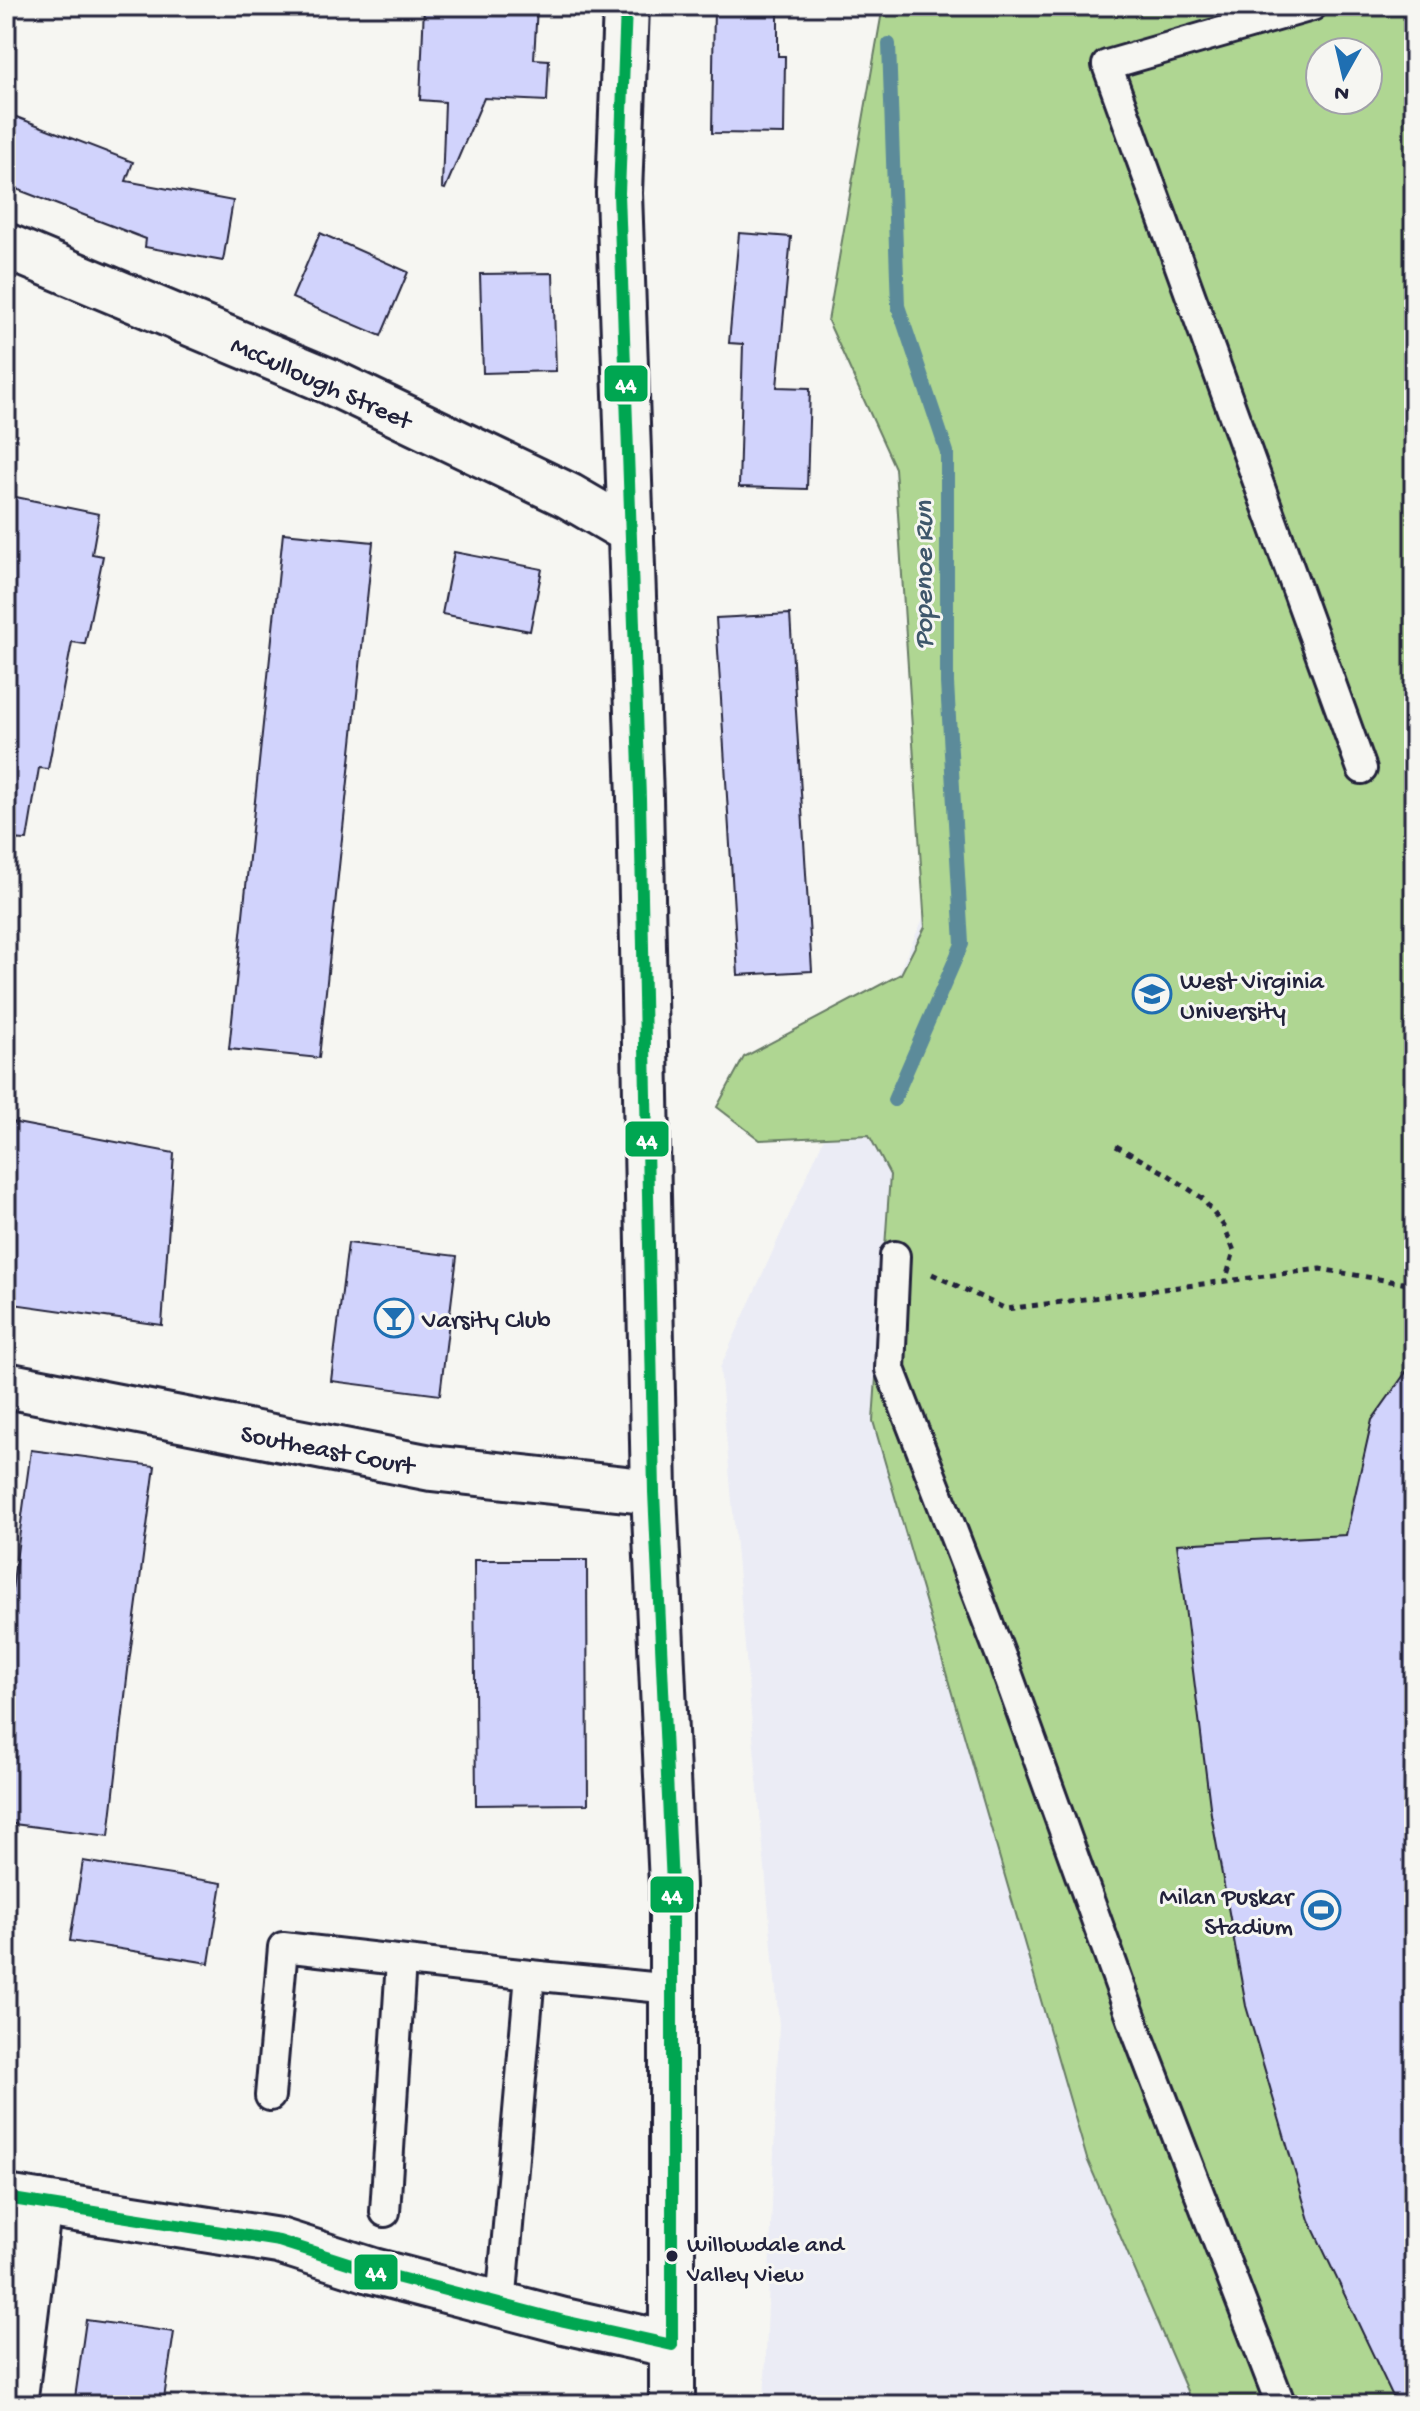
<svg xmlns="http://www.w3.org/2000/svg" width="1420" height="2411" viewBox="0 0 1420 2411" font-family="'Gochi Hand',sans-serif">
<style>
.built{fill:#ebecf5;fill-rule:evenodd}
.green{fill:#afd692;stroke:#687c66;stroke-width:2;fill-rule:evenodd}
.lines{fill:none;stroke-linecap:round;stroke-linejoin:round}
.stream{stroke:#5b8b9a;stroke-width:14}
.building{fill:#d1d3fc;stroke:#22223b;stroke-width:2}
.lane-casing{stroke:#22223b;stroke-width:34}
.street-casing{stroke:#22223b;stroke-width:50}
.secondary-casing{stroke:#22223b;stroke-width:50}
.path{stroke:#22223b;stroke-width:5;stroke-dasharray:6 6;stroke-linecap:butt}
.lane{stroke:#f6f6f2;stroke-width:28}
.street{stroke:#f6f6f2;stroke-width:44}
.secondary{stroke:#f6f6f2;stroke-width:44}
.bus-1-casing{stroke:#f6f6f2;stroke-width:18}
.bus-1{stroke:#00a651;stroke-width:12}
.bus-dot{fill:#22223b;stroke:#f6f6f2;stroke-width:3}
.labels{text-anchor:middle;stroke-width:6;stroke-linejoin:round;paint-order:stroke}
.bus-label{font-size:24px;fill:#22223b;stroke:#f6f6f2;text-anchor:start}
.street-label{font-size:26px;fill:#22223b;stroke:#f6f6f2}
.poi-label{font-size:26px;fill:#22223b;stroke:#f6f6f2;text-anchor:start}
.water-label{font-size:28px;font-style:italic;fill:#3e576b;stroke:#f6f6f2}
.line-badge{stroke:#f6f6f2;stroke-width:3}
.badge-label{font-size:22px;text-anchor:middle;font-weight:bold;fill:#fff}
</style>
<rect width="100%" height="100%" fill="#f6f6f2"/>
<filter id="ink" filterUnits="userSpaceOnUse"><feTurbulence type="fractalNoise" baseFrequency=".0125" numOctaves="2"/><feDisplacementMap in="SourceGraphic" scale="16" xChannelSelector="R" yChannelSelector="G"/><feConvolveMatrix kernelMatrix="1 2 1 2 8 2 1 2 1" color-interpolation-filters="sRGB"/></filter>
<g filter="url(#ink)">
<path class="built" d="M 1414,6 L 1414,2405 L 764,2405 L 779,2025 L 720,1368 L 1058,620 L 984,88 ZM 1320,52 L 1368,52 L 1368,100 L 1320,100 Z"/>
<path class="green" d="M 883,6 L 1414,6 L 1414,2405 L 1193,2405 L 1087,2159 L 873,1421 L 890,1175 L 869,1135 L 760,1140 L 717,1107 L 744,1057 L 901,974 L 925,927 L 895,468 L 828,321 ZM 1320,52 L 1368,52 L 1368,100 L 1320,100 Z"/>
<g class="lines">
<path class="stream" d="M 889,44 L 898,306 L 947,452 L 947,683 L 962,944 L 894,1100"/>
</g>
<g class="building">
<path d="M 424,6 L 537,6 L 534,59 L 549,60 L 547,101 L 484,98 L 445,189 L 442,188 L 445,102 L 420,100 Z"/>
<path d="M 714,6 L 778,6 L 778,56 L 785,56 L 784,134 L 712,133 Z"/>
<path d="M 6,113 L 133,162 L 126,181 L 233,201 L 223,261 L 145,247 L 146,239 L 6,185 Z"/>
<path d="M 320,233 L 408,272 L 381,336 L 292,298 Z"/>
<path d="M 739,233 L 791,237 L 777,387 L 810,388 L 807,489 L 739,487 L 743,344 L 729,343 Z"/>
<path d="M 553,273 L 556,371 L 483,373 L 480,274 Z"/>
<path d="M 11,496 L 99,514 L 92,554 L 103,556 L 85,644 L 72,642 L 48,769 L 39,768 L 27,840 L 6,839 L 6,521 Z"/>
<path d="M 283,533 L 373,542 L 319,1058 L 229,1049 Z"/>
<path d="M 454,552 L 542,569 L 530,631 L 442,614 Z"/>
<path d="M 790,614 L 812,971 L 738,975 L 716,618 Z"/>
<path d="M 6,1121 L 174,1153 L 162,1325 L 6,1303 Z"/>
<path d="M 348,1243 L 457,1256 L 440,1395 L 331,1381 Z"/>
<path d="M 1414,1361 L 1414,2405 L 1397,2405 L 1309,2220 L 1246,2006 L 1211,1814 L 1177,1544 L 1346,1535 L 1372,1420 Z"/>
<path d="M 31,1450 L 155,1466 L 128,1670 L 109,1836 L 6,1823 L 6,1634 Z"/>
<path d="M 474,1560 L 587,1560 L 588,1804 L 476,1805 Z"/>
<path d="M 83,1861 L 222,1883 L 209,1963 L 70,1941 Z"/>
<path d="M 86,2320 L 174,2332 L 163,2405 L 74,2405 Z"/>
</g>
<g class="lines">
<defs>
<g id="lane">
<path d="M 1312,6 L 1107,65 L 1362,769"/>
<path d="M 895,1256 L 890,1369 L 1004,1664 L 1136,2030 L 1281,2405"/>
<path d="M 530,1975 L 672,1989"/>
<path d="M 270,2096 L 283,1947 L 530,1975 L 501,2305"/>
<path d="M 385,2212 L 401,1961"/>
</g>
<g id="street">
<path d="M 6,246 L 331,382 L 569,496 L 631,532"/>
<path d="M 6,1385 L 431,1468 L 654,1492"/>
<path d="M 6,2198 L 279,2241 L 373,2271 L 564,2321 L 672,2345"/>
<path d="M 14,2405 L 39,2203"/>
</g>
<path id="secondary" d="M 626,6 L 619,193 L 640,798 L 654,1492 L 672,1885 L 672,2405"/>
</defs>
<use href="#lane" class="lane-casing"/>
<use href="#street" class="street-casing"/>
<use href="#secondary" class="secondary-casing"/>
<g class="path">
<path d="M 1116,1146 L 1167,1174 L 1202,1198 L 1224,1226 L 1234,1251 L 1225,1282"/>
<path d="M 932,1274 L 1006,1309 L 1320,1269 L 1414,1285"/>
</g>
<use href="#lane" class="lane"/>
<use href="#street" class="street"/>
<use href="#secondary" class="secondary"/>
<defs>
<path id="bus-1" d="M 6,2198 L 279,2241 L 373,2271 L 564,2321 L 672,2345 L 672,1885 L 654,1492 L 640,798 L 619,193 L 626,6"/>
</defs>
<use href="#bus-1" class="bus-1-casing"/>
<use href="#bus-1" class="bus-1"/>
</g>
</g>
<defs>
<symbol id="university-ring" viewBox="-11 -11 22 22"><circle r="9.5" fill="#f6f6f2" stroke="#1f6fb2" stroke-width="1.5"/><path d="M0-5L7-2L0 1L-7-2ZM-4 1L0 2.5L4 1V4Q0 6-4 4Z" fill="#1f6fb2"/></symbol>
<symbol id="bar-ring" viewBox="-11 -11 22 22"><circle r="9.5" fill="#f6f6f2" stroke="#1f6fb2" stroke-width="1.5"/><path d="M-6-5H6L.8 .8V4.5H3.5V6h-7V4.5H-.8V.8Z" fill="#1f6fb2"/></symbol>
<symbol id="stadium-ring" viewBox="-11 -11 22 22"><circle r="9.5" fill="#f6f6f2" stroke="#1f6fb2" stroke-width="1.5"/><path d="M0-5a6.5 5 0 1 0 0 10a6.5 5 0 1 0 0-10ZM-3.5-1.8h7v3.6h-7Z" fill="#1f6fb2"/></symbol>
</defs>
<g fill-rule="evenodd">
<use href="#university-ring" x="1130" y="972" width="44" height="44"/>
<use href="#bar-ring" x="372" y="1296" width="44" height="44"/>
<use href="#stadium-ring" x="1299" y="1888" width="44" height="44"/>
</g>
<circle class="bus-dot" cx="672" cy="2256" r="7"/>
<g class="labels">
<g class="bus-label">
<text x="687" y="2251">Willowdale and<tspan x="687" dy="30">Valley View</tspan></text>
</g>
<g class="street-label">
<text transform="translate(322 381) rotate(24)" y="9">McCullough Street</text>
<text transform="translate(328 1448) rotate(11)" y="9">Southeast Court</text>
</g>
<g class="poi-label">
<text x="1180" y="988">West Virginia<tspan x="1180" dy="30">University</tspan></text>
<text x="422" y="1327">Varsity Club</text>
<text x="1293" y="1904" text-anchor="end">Milan Puskar<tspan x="1293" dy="30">Stadium</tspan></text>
</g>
<g class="water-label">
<text transform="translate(921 575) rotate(-90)" y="10">Popenoe Run</text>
</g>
</g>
<g class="line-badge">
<rect x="603" y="364" width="46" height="39" rx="8" fill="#00a651"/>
<rect x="624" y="1120" width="46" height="38" rx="8" fill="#00a651"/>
<rect x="649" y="1875" width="46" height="39" rx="8" fill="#00a651"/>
<rect x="353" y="2253" width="46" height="38" rx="8" fill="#00a651"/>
</g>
<g class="badge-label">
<text x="626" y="391">44</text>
<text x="647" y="1147">44</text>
<text x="672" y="1902">44</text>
<text x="376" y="2279">44</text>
</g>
<rect width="1420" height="2411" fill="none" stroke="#f6f6f2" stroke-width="32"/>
<rect x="16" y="16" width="1388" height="2379" fill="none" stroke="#22223b" stroke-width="3" filter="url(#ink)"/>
<g transform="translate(1344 76) rotate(188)"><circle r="38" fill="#f6f6f2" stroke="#a1a1a9" stroke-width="2"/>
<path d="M0-6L14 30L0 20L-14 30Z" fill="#1f6fb2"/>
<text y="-12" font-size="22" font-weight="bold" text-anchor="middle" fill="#22223b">N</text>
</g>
</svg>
